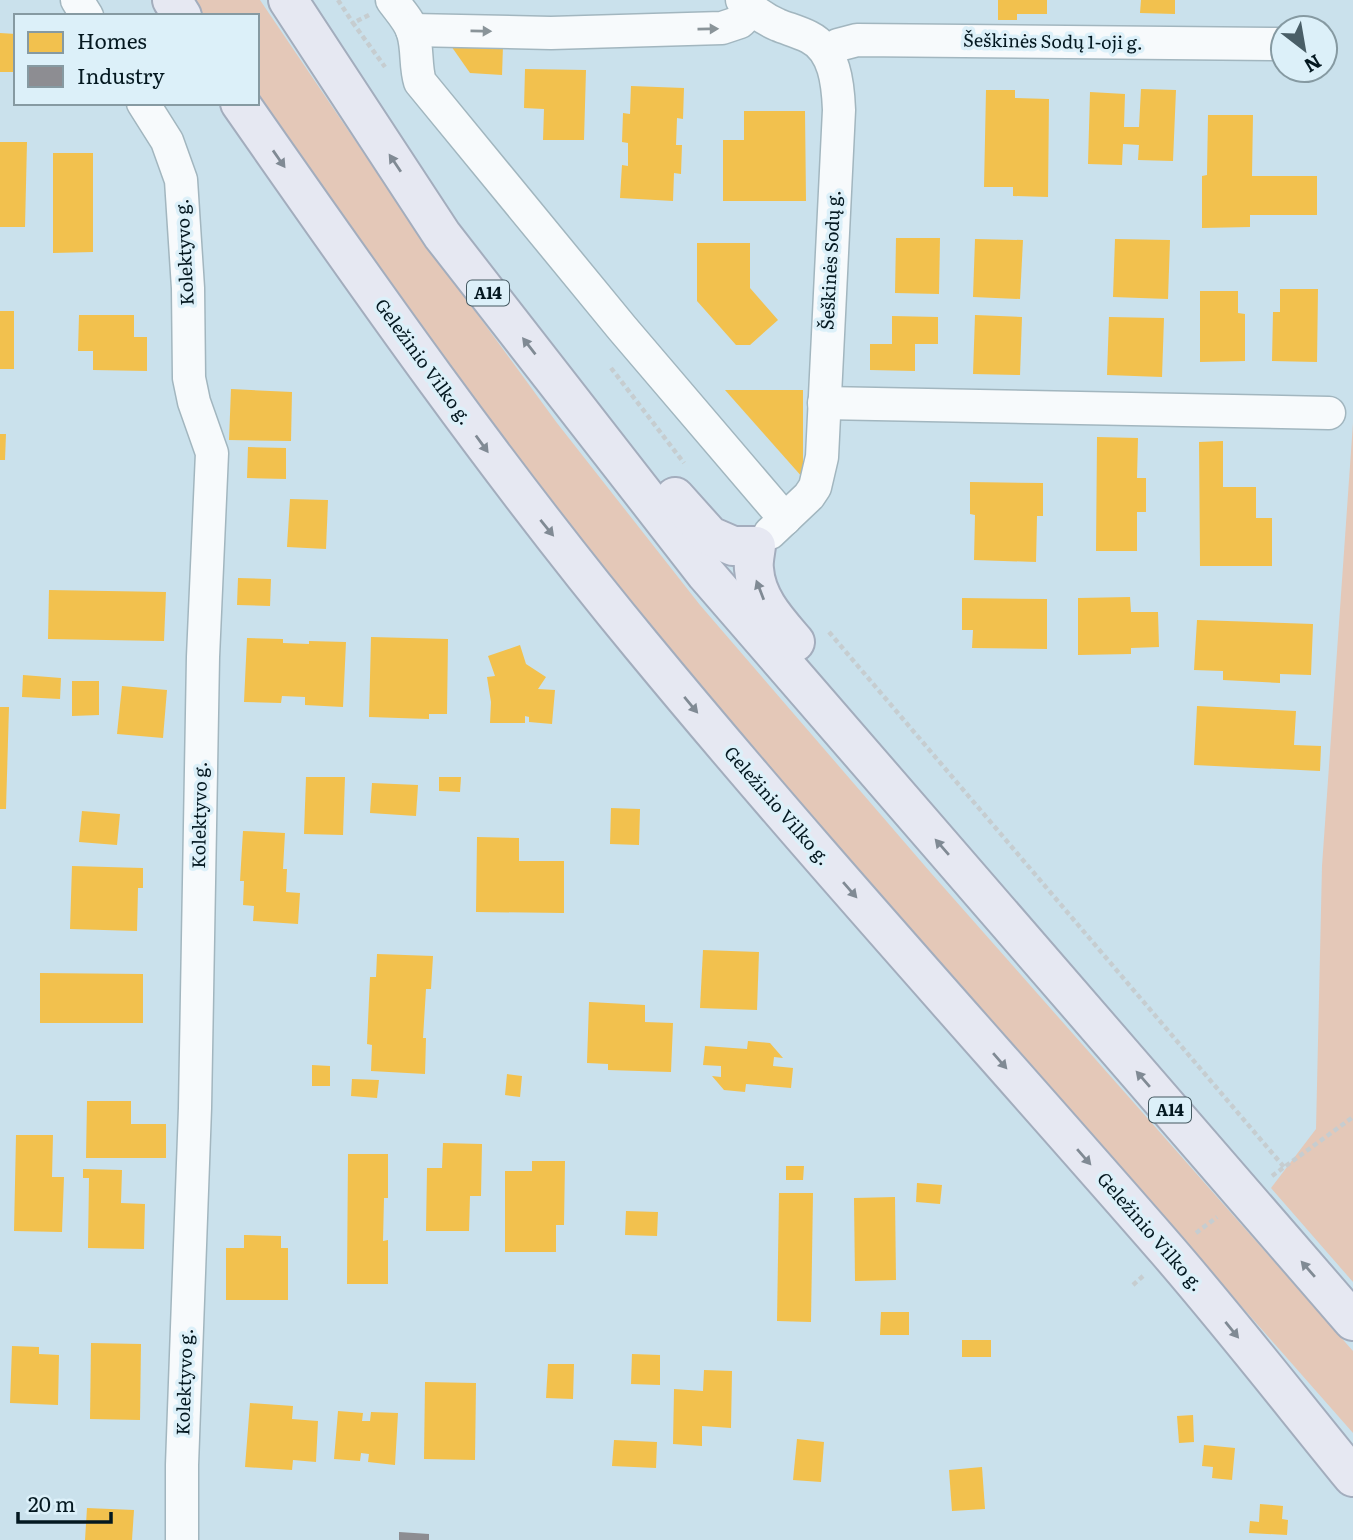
<svg xmlns="http://www.w3.org/2000/svg" width="1353" height="1540" viewBox="0 0 1353 1540" font-family="Literata,serif">
<style>
.green{fill:#e4c8b8}
.homes{fill:#f2c14e}
.industry{fill:#8d8d92}
.lines{fill:none;stroke-linecap:round;stroke-linejoin:round}
.minor-casing{stroke:#a2b6bf;stroke-width:35}
.trunk-casing{stroke:#a3adbd;stroke-width:42}
.path{stroke:#c6cdd0;stroke-width:4.5;stroke-dasharray:5 3.5;stroke-linecap:butt}
.minor{stroke:#f7fafc;stroke-width:32}
.trunk{stroke:#e6e8f2;stroke-width:38}
.oneway{fill:#8a9499}
.oneway2{fill:#808a94}
.labels{text-anchor:middle;stroke-width:7;stroke-linejoin:round;paint-order:stroke}
.shield{fill:#dcf0f9;stroke:#455961;stroke-width:2}
.shield-label{font-size:16px;font-weight:bold;fill:#041820}
.street-label{font-size:18px;fill:#041820;stroke:#dcf0f9}
</style>
<rect width="100%" height="100%" fill="#cae1ec"/>
<g class="green">
<path d="M 192,0 L 260,0 L 415,229 L 557,423 L 700,605 L 931,873 L 1353,1351 L 1353,1433 L 894,912 L 643,619 L 488,418 L 337,212 L 257,95 L 257,16 L 203,16 Z"/>
<path d="M 1353,423 L 1353,1282 L 1271,1188 L 1316,1129 L 1322,866 Z"/>
</g>
<g class="homes">
<path d="M 998,0 L 1047,0 L 1047,14 L 1017,14 L 1017,20 L 998,20 Z"/>
<path d="M 1141,0 L 1175,0 L 1175,14 L 1140,13 Z"/>
<path d="M 0,33 L 16,34 L 16,72 L 0,72 Z"/>
<path d="M 449,43 L 503,46 L 502,75 L 470,73 Z"/>
<path d="M 525,69 L 586,70 L 584,140 L 543,140 L 544,109 L 524,108 Z"/>
<path d="M 631,86 L 684,88 L 683,119 L 677,118 L 676,145 L 682,145 L 681,174 L 674,173 L 673,201 L 620,198 L 622,165 L 628,166 L 628,143 L 622,142 L 623,113 L 630,114 Z"/>
<path d="M 1141,89 L 1176,90 L 1173,161 L 1138,160 L 1139,145 L 1123,144 L 1122,165 L 1088,164 L 1090,92 L 1125,94 L 1124,127 L 1139,127 Z"/>
<path d="M 986,90 L 1015,90 L 1015,98 L 1049,99 L 1048,197 L 1013,196 L 1013,187 L 984,187 Z"/>
<path d="M 744,111 L 805,111 L 806,201 L 723,201 L 723,140 L 744,140 Z"/>
<path d="M 1208,115 L 1253,115 L 1252,176 L 1317,176 L 1317,215 L 1250,215 L 1250,227 L 1202,228 L 1202,176 L 1207,175 Z"/>
<path d="M 0,142 L 27,142 L 25,227 L 0,227 Z"/>
<path d="M 53,153 L 93,153 L 93,252 L 53,253 Z"/>
<path d="M 896,238 L 940,238 L 939,294 L 895,293 Z"/>
<path d="M 975,239 L 1023,240 L 1020,299 L 973,297 Z"/>
<path d="M 1115,239 L 1170,240 L 1168,299 L 1113,297 Z"/>
<path d="M 697,243 L 750,243 L 750,288 L 778,320 L 750,345 L 736,345 L 697,301 Z"/>
<path d="M 1280,289 L 1318,289 L 1317,362 L 1272,361 L 1273,312 L 1280,312 Z"/>
<path d="M 1200,291 L 1238,291 L 1238,313 L 1245,314 L 1245,361 L 1200,362 Z"/>
<rect x="0" y="311" width="14" height="58"/>
<path d="M 79,315 L 134,315 L 134,337 L 147,337 L 147,371 L 93,370 L 93,351 L 78,351 Z"/>
<path d="M 975,315 L 1022,317 L 1020,375 L 973,374 Z"/>
<path d="M 892,316 L 938,317 L 938,344 L 915,344 L 915,371 L 870,370 L 870,344 L 892,344 Z"/>
<path d="M 1109,317 L 1164,318 L 1162,377 L 1107,375 Z"/>
<path d="M 231,389 L 292,392 L 291,441 L 229,440 Z"/>
<path d="M 725,390 L 803,390 L 803,478 Z"/>
<path d="M 0,434 L 6,434 L 5,460 L 0,460 Z"/>
<path d="M 1097,437 L 1138,438 L 1137,478 L 1146,478 L 1146,512 L 1137,512 L 1137,551 L 1096,551 Z"/>
<path d="M 1223,441 L 1223,487 L 1256,487 L 1256,518 L 1272,518 L 1272,566 L 1200,566 L 1199,442 Z"/>
<path d="M 248,447 L 286,448 L 286,479 L 247,478 Z"/>
<path d="M 970,482 L 1043,483 L 1043,516 L 1037,516 L 1036,562 L 974,560 L 975,515 L 970,514 Z"/>
<path d="M 290,499 L 328,500 L 326,549 L 287,547 Z"/>
<path d="M 238,578 L 271,579 L 270,606 L 237,605 Z"/>
<path d="M 49,590 L 166,592 L 164,641 L 48,639 Z"/>
<path d="M 1130,597 L 1131,612 L 1158,612 L 1159,647 L 1131,648 L 1131,654 L 1078,655 L 1078,598 Z"/>
<path d="M 962,598 L 1047,599 L 1047,649 L 972,648 L 973,630 L 962,630 Z"/>
<path d="M 1197,620 L 1313,624 L 1311,675 L 1280,674 L 1280,683 L 1223,680 L 1223,671 L 1194,670 Z"/>
<path d="M 371,637 L 448,639 L 447,714 L 429,714 L 429,719 L 369,717 Z"/>
<path d="M 247,638 L 283,639 L 283,643 L 309,644 L 309,641 L 346,642 L 343,707 L 305,705 L 305,697 L 282,696 L 281,703 L 244,702 Z"/>
<path d="M 520,645 L 526,664 L 546,677 L 538,689 L 555,690 L 552,724 L 529,722 L 529,717 L 525,716 L 525,723 L 490,723 L 491,702 L 487,677 L 495,676 L 488,656 Z"/>
<path d="M 23,675 L 61,678 L 60,699 L 22,697 Z"/>
<path d="M 72,681 L 99,681 L 99,715 L 72,716 Z"/>
<path d="M 122,686 L 167,690 L 163,738 L 117,734 Z"/>
<path d="M 1197,706 L 1296,711 L 1294,745 L 1321,746 L 1320,771 L 1194,765 Z"/>
<path d="M 0,707 L 9,707 L 6,809 L 0,809 Z"/>
<path d="M 306,777 L 345,777 L 343,835 L 304,834 Z"/>
<path d="M 439,777 L 461,777 L 460,792 L 439,791 Z"/>
<path d="M 372,783 L 418,785 L 416,816 L 370,813 Z"/>
<path d="M 611,808 L 640,809 L 639,845 L 610,844 Z"/>
<path d="M 82,811 L 120,814 L 117,845 L 79,842 Z"/>
<path d="M 243,831 L 285,833 L 283,869 L 287,869 L 286,892 L 300,893 L 298,924 L 253,921 L 254,906 L 243,905 L 244,881 L 240,881 Z"/>
<path d="M 477,837 L 519,838 L 519,861 L 564,861 L 564,913 L 476,912 Z"/>
<path d="M 72,866 L 143,868 L 143,888 L 138,888 L 137,931 L 70,929 Z"/>
<path d="M 703,950 L 759,952 L 757,1010 L 700,1008 Z"/>
<path d="M 377,954 L 433,956 L 431,989 L 426,989 L 423,1038 L 426,1038 L 425,1074 L 371,1071 L 372,1045 L 367,1044 L 370,977 L 376,977 Z"/>
<path d="M 40,973 L 143,974 L 143,1023 L 40,1023 Z"/>
<path d="M 589,1002 L 645,1005 L 645,1022 L 673,1023 L 671,1072 L 608,1070 L 608,1064 L 587,1063 Z"/>
<path d="M 748,1041 L 770,1043 L 783,1058 L 774,1057 L 773,1066 L 793,1068 L 791,1088 L 746,1084 L 745,1092 L 724,1090 L 712,1076 L 721,1077 L 721,1066 L 703,1065 L 705,1046 L 747,1049 Z"/>
<path d="M 312,1065 L 330,1066 L 330,1086 L 312,1086 Z"/>
<path d="M 507,1074 L 522,1076 L 520,1097 L 505,1095 Z"/>
<path d="M 352,1079 L 379,1080 L 377,1098 L 351,1096 Z"/>
<path d="M 87,1101 L 131,1101 L 131,1124 L 166,1124 L 166,1158 L 86,1158 Z"/>
<path d="M 16,1135 L 53,1135 L 52,1177 L 64,1177 L 62,1232 L 14,1231 Z"/>
<path d="M 443,1143 L 482,1144 L 481,1196 L 470,1196 L 469,1231 L 426,1231 L 427,1168 L 442,1168 Z"/>
<path d="M 348,1154 L 388,1154 L 388,1198 L 384,1198 L 383,1241 L 388,1240 L 388,1284 L 347,1284 Z"/>
<path d="M 532,1161 L 565,1161 L 564,1225 L 556,1225 L 556,1252 L 505,1252 L 505,1171 L 532,1171 Z"/>
<path d="M 786,1166 L 804,1166 L 803,1180 L 786,1180 Z"/>
<path d="M 83,1169 L 122,1170 L 121,1203 L 145,1204 L 144,1249 L 88,1248 L 89,1178 L 83,1178 Z"/>
<path d="M 917,1183 L 942,1185 L 940,1204 L 916,1202 Z"/>
<path d="M 779,1193 L 813,1193 L 811,1322 L 777,1321 Z"/>
<path d="M 895,1197 L 896,1280 L 855,1281 L 854,1198 Z"/>
<path d="M 626,1211 L 658,1212 L 657,1236 L 625,1235 Z"/>
<path d="M 244,1235 L 281,1236 L 281,1248 L 288,1248 L 288,1300 L 226,1300 L 226,1248 L 244,1248 Z"/>
<path d="M 881,1312 L 909,1312 L 909,1335 L 880,1335 Z"/>
<rect x="962" y="1340" width="29" height="17"/>
<path d="M 91,1343 L 141,1344 L 140,1420 L 90,1419 Z"/>
<path d="M 12,1346 L 39,1347 L 39,1354 L 59,1355 L 58,1405 L 10,1403 Z"/>
<path d="M 632,1354 L 660,1355 L 660,1385 L 631,1384 Z"/>
<path d="M 548,1364 L 574,1364 L 573,1399 L 546,1398 Z"/>
<path d="M 704,1370 L 732,1371 L 731,1428 L 702,1426 L 702,1446 L 673,1444 L 674,1389 L 703,1391 Z"/>
<path d="M 425,1382 L 476,1383 L 475,1460 L 424,1459 Z"/>
<path d="M 250,1403 L 293,1406 L 292,1419 L 318,1421 L 316,1462 L 293,1460 L 292,1470 L 245,1467 Z"/>
<path d="M 338,1411 L 363,1413 L 362,1421 L 370,1421 L 371,1412 L 398,1413 L 395,1465 L 368,1462 L 369,1454 L 361,1453 L 360,1461 L 334,1459 Z"/>
<path d="M 1193,1415 L 1194,1442 L 1179,1443 L 1177,1416 Z"/>
<path d="M 797,1439 L 824,1442 L 821,1482 L 793,1480 Z"/>
<path d="M 614,1440 L 657,1442 L 656,1468 L 612,1466 Z"/>
<path d="M 1204,1445 L 1235,1448 L 1232,1480 L 1212,1478 L 1213,1467 L 1202,1466 Z"/>
<path d="M 982,1467 L 985,1509 L 952,1511 L 949,1470 Z"/>
<path d="M 1260,1504 L 1283,1506 L 1282,1519 L 1288,1520 L 1287,1535 L 1249,1533 L 1250,1521 L 1259,1522 Z"/>
<path d="M 87,1508 L 134,1510 L 132,1540 L 85,1540 Z"/>
</g>
<path class="industry" d="M 399,1532 L 429,1534 L 429,1540 L 399,1540 Z"/>
<g class="lines">
<defs>
<g id="minor">
<path d="M 77,0 L 87,16"/>
<path d="M 392,0 C 399,10 410,21 413,33 C 418,49 415,66 420,82 L 622,328 L 785,519"/>
<path d="M 742,0 C 752,10 764,19 778,25 C 788,29 799,32 809,37 C 835,50 838,84 839,110 L 822,457 L 815,487 L 809,496 L 770,533"/>
<path d="M 412,30 L 551,33 L 722,28 L 740,22 L 752,10"/>
<path d="M 827,53 L 838,45 L 857,40 L 1283,44"/>
<path d="M 143,103 L 167,141 L 181,180 L 188,288 L 189,378 L 194,402 L 212,453 L 203,657 L 195,1108 L 182,1465 L 182,1540"/>
<path d="M 824,403 L 1329,413"/>
</g>
<g id="trunk">
<path d="M 172,0 L 182,16"/>
<path d="M 288,0 L 442,235 L 706,574 L 1353,1321"/>
<path d="M 240,103 C 369,288 498,472 642,646 C 812,852 992,1049 1167,1250 C 1231,1324 1291,1401 1353,1477"/>
<path d="M 675,497 L 710,536 L 733,546 L 756,546 C 755,554 753,562 754,569 C 756,599 777,621 795,642"/>
</g>
</defs>
<use href="#minor" class="minor-casing"/>
<use href="#trunk" class="trunk-casing"/>
<g class="path">
<path d="M 338,0 L 353,23"/>
<path d="M 369,15 L 353,23 L 385,67"/>
<path d="M 611,368 L 684,463"/>
<path d="M 829,632 L 1284,1167"/>
<path d="M 1272,1176 L 1353,1117"/>
<path d="M 1196,1233 L 1217,1217"/>
<path d="M 1133,1285 L 1143,1276"/>
</g>
<use href="#minor" class="minor"/>
<use href="#trunk" class="trunk"/>
</g>
<defs><path id="oneway-solid" d="M-6-.8H1V-3.2L6.5 0L1 3.2V.8H-6Z" transform="scale(1.75)"/></defs>
<g class="oneway">
<use href="#oneway-solid" transform="translate(708 29) rotate(-1)"/>
<use href="#oneway-solid" transform="translate(481 31) rotate(1)"/>
</g>
<g class="oneway2">
<use href="#oneway-solid" transform="translate(279 159) rotate(55)"/>
<use href="#oneway-solid" transform="translate(395 163) rotate(-124)"/>
<use href="#oneway-solid" transform="translate(529 346) rotate(-128)"/>
<use href="#oneway-solid" transform="translate(482 444) rotate(54)"/>
<use href="#oneway-solid" transform="translate(547 528) rotate(51)"/>
<use href="#oneway-solid" transform="translate(760 590) rotate(-111)"/>
<use href="#oneway-solid" transform="translate(691 705) rotate(50)"/>
<use href="#oneway-solid" transform="translate(942 847) rotate(-131)"/>
<use href="#oneway-solid" transform="translate(850 890) rotate(49)"/>
<use href="#oneway-solid" transform="translate(1000 1061) rotate(49)"/>
<use href="#oneway-solid" transform="translate(1143 1079) rotate(-131)"/>
<use href="#oneway-solid" transform="translate(1084 1157) rotate(49)"/>
<use href="#oneway-solid" transform="translate(1308 1269) rotate(-131)"/>
<use href="#oneway-solid" transform="translate(1232 1330) rotate(51)"/>
</g>
<g class="labels">
<g class="shield">
<rect x="467" y="280.5" width="42" height="25" rx="5"/>
<rect x="1149" y="1097.5" width="42" height="25" rx="5"/>
</g>
<g class="shield-label">
<text x="488" y="299">A14</text>
<text x="1170" y="1116">A14</text>
</g>
<g class="street-label">
<text transform="translate(1053 42) rotate(1)" y="6">Šeškinės Sodų 1-oji g.</text>
<text transform="translate(185 252) rotate(-93)" y="6">Kolektyvo g.</text>
<text transform="translate(831 260) rotate(-87)" y="6">Šeškinės Sodų g.</text>
<text transform="translate(423 362) rotate(54)" y="6">Geležinio Vilko g.</text>
<text transform="translate(777 806) rotate(49)" y="6">Geležinio Vilko g.</text>
<text transform="translate(200 815) rotate(-89)" y="6">Kolektyvo g.</text>
<text transform="translate(1150 1232) rotate(49)" y="6">Geležinio Vilko g.</text>
<text transform="translate(185 1382) rotate(-88)" y="6">Kolektyvo g.</text>
</g>
</g>
<rect x="14" y="14" width="245" height="91" fill="#dcf0f9" stroke="#869aa2" stroke-width="2"/>
<rect x="28" y="32" width="35" height="21" fill="#f2c14e" stroke="#869aa2" stroke-width="2"/>
<text x="77" y="49" font-size="21" fill="#041820">Homes</text>
<rect x="28" y="66" width="35" height="21" fill="#8d8d92" stroke="#869aa2" stroke-width="2"/>
<text x="77" y="84" font-size="21" fill="#041820">Industry</text>
<g transform="translate(1304 49) rotate(149)"><circle r="33" fill="#dcf0f9" stroke="#869aa2" stroke-width="2"/>
<path d="M0-5L12 26L0 18L-12 26Z" fill="#495e67"/>
<text y="-10" font-size="19" font-weight="bold" text-anchor="middle" fill="#041820">N</text>
</g>
<path d="M18 1512v10h93v-10" fill="none" stroke="#041820" stroke-width="3.5"/>
<text x="28" y="1512" font-size="21" fill="#041820" stroke="#dcf0f9" stroke-width="5" paint-order="stroke">20 m</text>
</svg>
